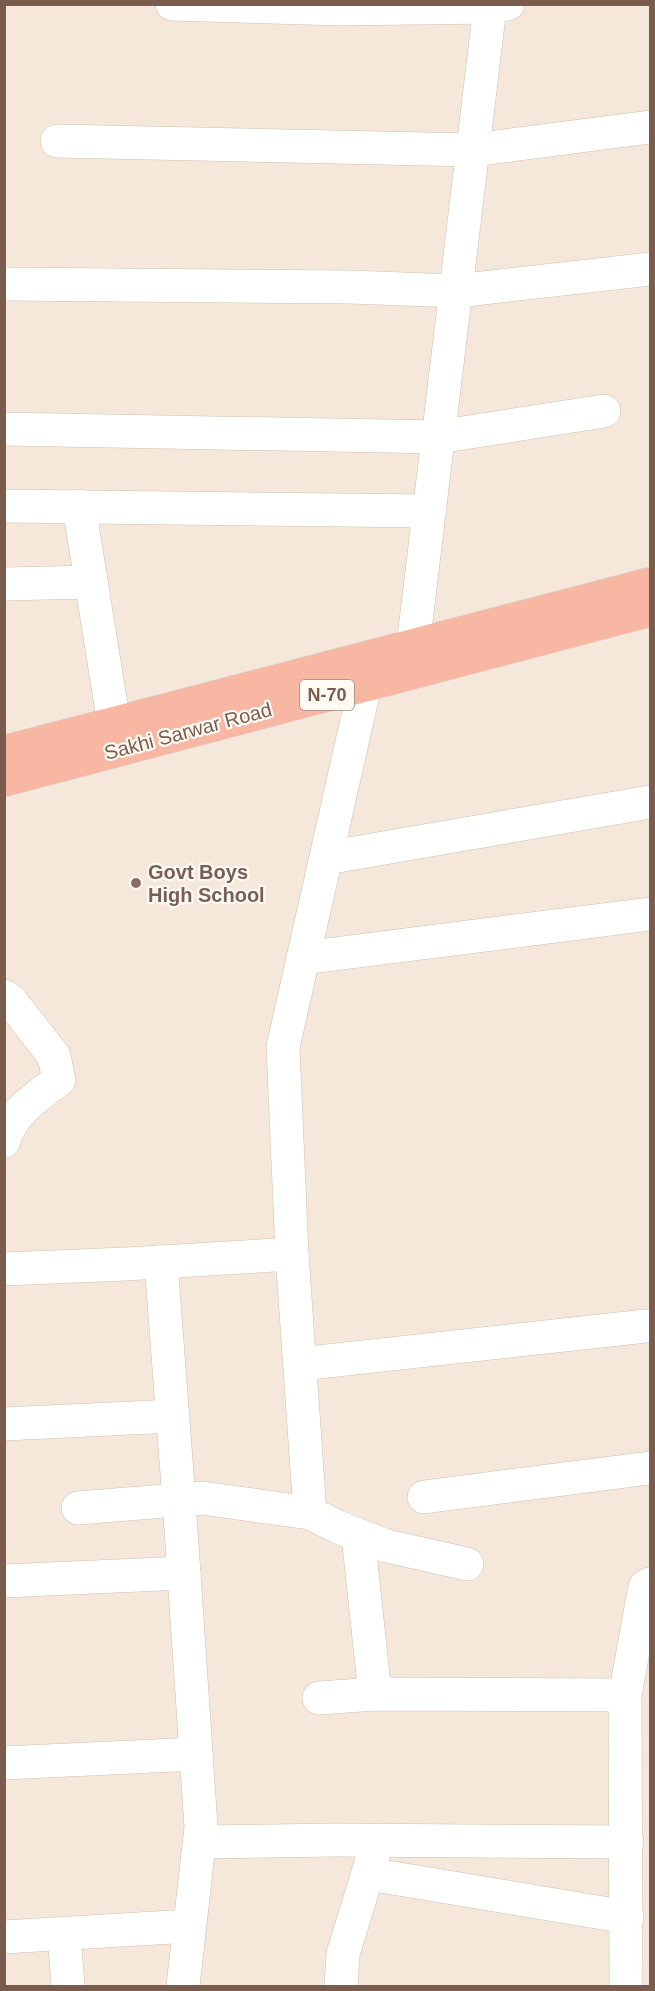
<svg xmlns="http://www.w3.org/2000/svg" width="655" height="1991" viewBox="0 0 655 1991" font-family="Helvetica,sans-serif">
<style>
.residential{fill:#f5e8da}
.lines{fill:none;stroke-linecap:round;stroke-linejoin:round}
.minor-casing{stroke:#d1beb0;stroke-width:34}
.highway-casing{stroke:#dad1cd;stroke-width:34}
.minor{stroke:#fff;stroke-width:33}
.highway{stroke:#f7b7a3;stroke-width:33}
.education-dot{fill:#8d6e63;stroke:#fffaf3;stroke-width:2}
.labels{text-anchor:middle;stroke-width:4.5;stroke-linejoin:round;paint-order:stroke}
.shield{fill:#fffaf3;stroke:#a28b7f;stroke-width:1.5}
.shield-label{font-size:18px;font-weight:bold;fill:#7a5c4d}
.street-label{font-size:20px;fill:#7a5c4d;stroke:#fffaf3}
.education-label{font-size:20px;font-weight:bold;fill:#785e54;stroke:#fffaf3;text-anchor:start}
</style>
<rect width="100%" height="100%" fill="#fdf6ec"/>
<rect class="residential" x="5" y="5" width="645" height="1981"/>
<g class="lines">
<defs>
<g id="minor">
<path d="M 172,4 L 340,9 L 490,7 L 508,4"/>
<path d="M 57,141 L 473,150 L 650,127"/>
<path d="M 4,284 L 350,287 L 457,291 L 650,269"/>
<path d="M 4,429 L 438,437 L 604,411"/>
<path d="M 4,506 L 428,511"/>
<path d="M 79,506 L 114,724"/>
<path d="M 4,584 L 91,582"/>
<path d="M 413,646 L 490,7"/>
<path d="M 326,858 L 650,802"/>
<path d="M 303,958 L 650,914"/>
<path d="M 4,996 L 11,1001 L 54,1056 L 59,1080 C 37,1096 10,1114 4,1141"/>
<path d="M 161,1262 L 179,1500 L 201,1827 L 183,1986"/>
<path d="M 4,1269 L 126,1264 L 292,1254"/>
<path d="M 300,1364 L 646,1326"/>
<path d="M 4,1424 L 173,1416"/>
<path d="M 424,1497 L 650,1468"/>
<path d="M 78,1508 L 202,1498 L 310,1513 L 338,1527 L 387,1546 L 467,1564"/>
<path d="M 310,1513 L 292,1254 L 283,1047 L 365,685"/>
<path d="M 358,1535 L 375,1694"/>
<path d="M 4,1581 L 184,1573"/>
<path d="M 319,1698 L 375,1694 L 625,1695"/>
<path d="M 4,1763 L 196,1754"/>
<path d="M 200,1842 L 336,1840 L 627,1842"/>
<path d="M 369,1874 L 627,1917"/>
<path d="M 64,1933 L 68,1986"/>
<path d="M 4,1937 L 189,1926"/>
<path d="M 341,1986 L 343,1954 L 374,1853"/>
<path d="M 626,1986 L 625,1695 L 645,1587 L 650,1584"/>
</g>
<g id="highway">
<path d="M 4,752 L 650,584"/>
<path d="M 4,780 L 650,610"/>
</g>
</defs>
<use href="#minor" class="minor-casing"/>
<use href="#highway" class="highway-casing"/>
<use href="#minor" class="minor"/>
<use href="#highway" class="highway"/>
</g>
<circle class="education-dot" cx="136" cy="883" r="6"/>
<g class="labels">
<rect class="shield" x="300" y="680" width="54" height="30" rx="4.5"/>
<g class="shield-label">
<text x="327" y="701">N-70</text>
</g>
<g class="street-label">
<text transform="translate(188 731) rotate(-15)" y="7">Sakhi Sarwar Road</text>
</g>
<g class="education-label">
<text x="148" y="879">Govt Boys<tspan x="148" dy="23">High School</tspan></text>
</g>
</g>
<rect width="655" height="1991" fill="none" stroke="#7a5c4d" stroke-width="12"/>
</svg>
